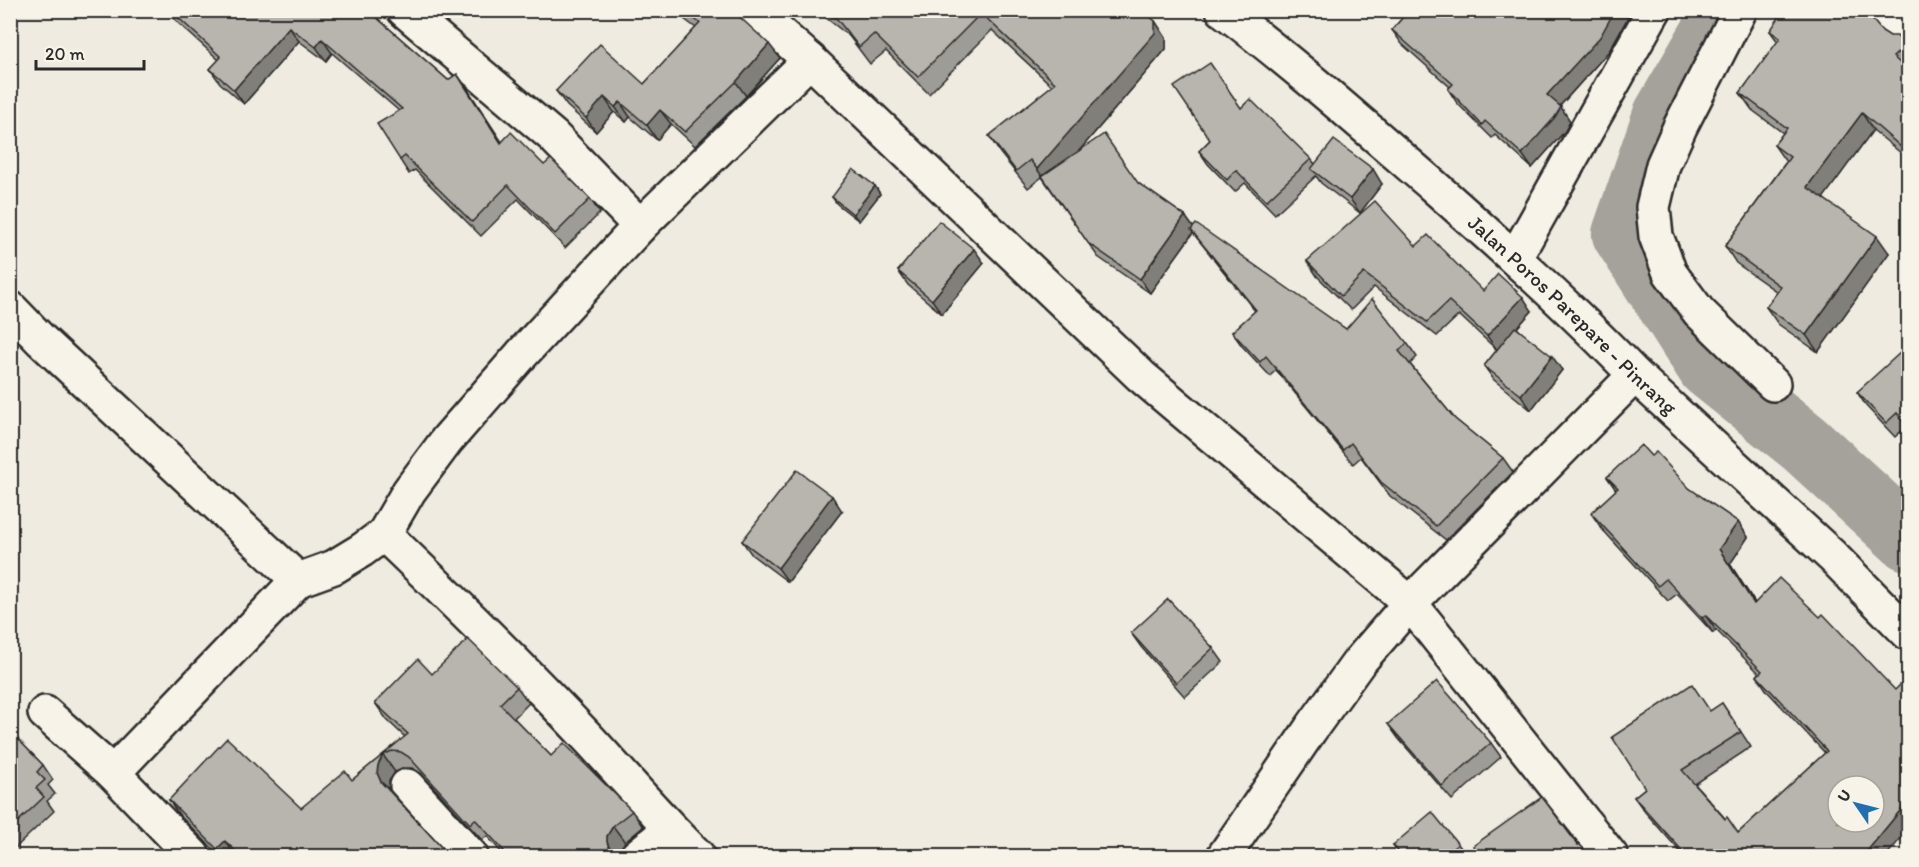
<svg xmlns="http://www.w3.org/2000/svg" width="1919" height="867" viewBox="0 0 1919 867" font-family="Itim,sans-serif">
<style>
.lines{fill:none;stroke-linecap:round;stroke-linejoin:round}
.river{stroke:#a4a29a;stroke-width:64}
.street-casing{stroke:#2b2b2b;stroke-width:38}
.secondary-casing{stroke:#2b2b2b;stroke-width:38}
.highway-casing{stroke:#2b2b2b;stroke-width:38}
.street{stroke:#f7f3e8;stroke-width:33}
.secondary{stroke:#f7f3e8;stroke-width:33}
.highway{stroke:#f7f3e8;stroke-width:33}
.wall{fill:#9e9c96;stroke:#2b2b2b;stroke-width:1.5}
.shaded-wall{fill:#817f7a;stroke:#2b2b2b;stroke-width:1.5}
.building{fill:#b8b5ae;stroke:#2b2b2b;stroke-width:1.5;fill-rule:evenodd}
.labels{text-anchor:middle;stroke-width:6;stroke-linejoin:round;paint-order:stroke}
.street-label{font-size:21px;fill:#2b2b2b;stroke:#f7f3e8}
</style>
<rect width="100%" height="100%" fill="#efebe0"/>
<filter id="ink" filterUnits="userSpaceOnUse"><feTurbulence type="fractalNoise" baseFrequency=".0167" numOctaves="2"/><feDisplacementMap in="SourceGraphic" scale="12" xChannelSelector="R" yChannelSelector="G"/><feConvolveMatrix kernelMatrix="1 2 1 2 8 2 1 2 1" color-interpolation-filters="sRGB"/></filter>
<g filter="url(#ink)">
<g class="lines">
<path class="river" d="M 1726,10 L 1665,115 L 1624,234 L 1709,367 L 1805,444 L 1908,539"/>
<defs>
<g id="street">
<path d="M 404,10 L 553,136 L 640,226"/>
<path d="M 753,10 L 810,60"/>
<path d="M 1740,10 L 1680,127 L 1663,165 L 1653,207 L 1656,236 L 1670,273 L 1699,312 L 1773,384"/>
<path d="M 1885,10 L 1908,35"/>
<path d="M 10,308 L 41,340 L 298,580 L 113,773"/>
<path d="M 298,580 L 334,567 L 362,550 L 384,534"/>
<path d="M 45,713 L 113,773 L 193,856"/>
<path d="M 407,786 L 471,856"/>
<path d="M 637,856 L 670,829"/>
<path d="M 698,856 C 660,819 626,779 590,740 C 523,669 454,601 384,534 L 409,491 L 447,440 L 521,355 L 640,226 L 810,60 L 1141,376 L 1410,603 L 1611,856"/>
<path d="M 1224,856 L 1310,730 L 1359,662 L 1410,603 L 1635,375"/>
</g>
<path id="secondary" d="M 1515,258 L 1654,10"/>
<g id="highway">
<path id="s1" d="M 1223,10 C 1294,64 1362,124 1429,182 C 1500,245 1570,307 1635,375 L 1832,556 L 1908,633"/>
</g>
</defs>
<use href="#street" class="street-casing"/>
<use href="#secondary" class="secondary-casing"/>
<use href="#highway" class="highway-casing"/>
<use href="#street" class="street"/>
<use href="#secondary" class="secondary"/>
<use href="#highway" class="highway"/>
</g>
<g class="wall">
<path d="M 169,10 L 368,10 L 448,80 L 457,74 L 502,142 L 544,165 L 590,199 L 600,213 L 565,248 L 518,199 L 481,236 L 415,170 L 409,174 L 400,160 L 399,111 L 332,53 L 326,61 L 299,41 L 244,104 L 220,83 L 210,69 L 219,60 L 177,22 Z"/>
<path d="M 672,10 L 732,10 L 780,58 L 746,96 L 695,146 L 671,124 L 657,140 L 630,117 L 626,122 L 614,112 L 596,132 L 567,106 L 556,91 L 644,84 L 696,28 Z"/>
<path d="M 816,10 L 1142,10 L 1155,21 L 1166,38 L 1166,49 L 1079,151 L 1138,183 L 1185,216 L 1193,227 L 1346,329 L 1407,343 L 1417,357 L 1410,364 L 1455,419 L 1503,458 L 1513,472 L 1446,540 L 1390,496 L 1361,457 L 1353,464 L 1276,370 L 1270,376 L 1242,346 L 1232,332 L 1255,311 L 1193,233 L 1150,293 L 1098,257 L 1042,177 L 1028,188 L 1000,153 L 989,136 L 1052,86 L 992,30 L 929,94 L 886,51 L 870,64 L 849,36 Z"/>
<path d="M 1409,10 L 1632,10 L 1609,51 L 1560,106 L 1570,121 L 1565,131 L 1532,168 L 1495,135 L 1492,138 L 1457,103 L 1448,89 L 1450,87 L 1402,44 L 1392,30 Z"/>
<path d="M 1867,10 L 1867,14 L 1882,31 L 1905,46 L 1908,50 L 1908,159 L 1873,130 L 1823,198 L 1889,253 L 1818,352 L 1778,324 L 1766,307 L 1777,292 L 1736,263 L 1725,246 L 1786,162 L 1774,145 L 1783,133 L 1752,110 L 1740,93 L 1778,42 L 1770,31 Z"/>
<path d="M 1241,108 L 1311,159 L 1315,164 L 1382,184 L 1360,213 L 1321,183 L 1316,176 L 1275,214 L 1245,183 L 1235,192 L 1208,164 L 1199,151 Z"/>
<path d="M 875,186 L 880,194 L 859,221 L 837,204 L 832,197 Z"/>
<path d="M 1416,246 L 1483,291 L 1532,311 L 1517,328 L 1562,370 L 1531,410 L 1494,380 L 1484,366 L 1497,350 L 1459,315 L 1437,336 L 1374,287 L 1351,310 L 1317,276 L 1307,261 Z"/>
<path d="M 984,263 L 942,314 L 908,285 L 898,271 Z"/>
<path d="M 1908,358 L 1908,430 L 1906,427 L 1895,437 L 1866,406 L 1857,392 Z"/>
<path d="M 1651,456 L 1689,488 L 1738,522 L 1748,537 L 1730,564 L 1755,603 L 1886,856 L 1684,856 L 1645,812 L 1634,797 L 1645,788 L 1710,711 L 1722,703 L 1751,747 L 1695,784 L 1738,833 L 1825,753 L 1767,691 L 1757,676 L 1759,673 L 1716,630 L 1713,633 L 1677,594 L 1668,601 L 1602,529 L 1591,513 L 1616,490 L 1607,477 Z"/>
<path d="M 842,511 L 788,582 L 752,555 L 742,541 Z"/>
<path d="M 1131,633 L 1213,648 L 1223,662 L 1185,697 L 1141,647 Z"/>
<path d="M 432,674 L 517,687 L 529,703 L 514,718 L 551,756 L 632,811 L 643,827 L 625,842 L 618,852 L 618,856 L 502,853 L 487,836 L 482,840 L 421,773 L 412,768 L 404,768 L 395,772 L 389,781 L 389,789 L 442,848 L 448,856 L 220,856 L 180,816 L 169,800 L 301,808 L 352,780 L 405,737 L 387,720 L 375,703 Z"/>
<path d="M 1388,724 L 1491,743 L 1501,757 L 1452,800 L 1398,738 Z"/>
<path d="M 10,731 L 43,765 L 53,780 L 48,785 L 55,794 L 47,801 L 54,811 L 10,853 Z"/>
<path d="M 1458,844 L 1467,856 L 1401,856 L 1393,845 Z"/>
</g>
<g class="shaded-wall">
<path d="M 1615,10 L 1632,10 L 1609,51 L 1557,109 L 1547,95 Z"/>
<path d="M 1155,21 L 1166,38 L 1166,49 L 1049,186 L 1037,169 Z"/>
<path d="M 289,27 L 299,41 L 244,104 L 234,90 Z"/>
<path d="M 322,39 L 332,53 L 326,61 L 316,47 Z"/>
<path d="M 769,44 L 780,58 L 746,96 L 736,82 Z"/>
<path d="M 457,74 L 467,88 L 511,157 L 501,143 Z"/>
<path d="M 604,97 L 614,112 L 596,132 L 586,118 Z"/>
<path d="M 620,102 L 630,117 L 626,122 L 615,107 Z"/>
<path d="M 1561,107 L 1570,121 L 1565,131 L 1532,168 L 1522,154 Z"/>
<path d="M 660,110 L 671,124 L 657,140 L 647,125 Z"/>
<path d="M 1862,113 L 1873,130 L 1819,204 L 1807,187 Z"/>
<path d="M 1373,169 L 1382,184 L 1360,213 L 1350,199 Z"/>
<path d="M 875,186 L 880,194 L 859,221 L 853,214 Z"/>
<path d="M 1185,216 L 1195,230 L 1150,293 L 1140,279 Z"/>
<path d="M 1877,236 L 1889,253 L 1818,352 L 1806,335 Z"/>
<path d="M 974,249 L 984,263 L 942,314 L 932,300 Z"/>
<path d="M 1523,297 L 1532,311 L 1497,350 L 1487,336 Z"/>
<path d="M 1552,356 L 1562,370 L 1531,410 L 1521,395 Z"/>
<path d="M 832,496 L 842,511 L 788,582 L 778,568 Z"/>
<path d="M 1738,522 L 1748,537 L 1730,564 L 1765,619 L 1719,549 Z"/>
<path d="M 1705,615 L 1716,630 L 1713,633 L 1702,618 Z"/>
<path d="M 383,755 L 395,772 L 389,781 L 389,789 L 381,782 L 377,773 L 378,765 Z"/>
<path d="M 1908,801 L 1908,830 L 1886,856 L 1863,856 Z"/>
<path d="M 613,826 L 625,842 L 618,852 L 618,856 L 611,852 L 607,842 L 607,836 Z"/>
<path d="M 225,841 L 236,856 L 222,856 L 217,849 Z"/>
</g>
<g class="building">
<path d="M 170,10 L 368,10 L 448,80 L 457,74 L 501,143 L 511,132 L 544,165 L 551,159 L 590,199 L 555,234 L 508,185 L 472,222 L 405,156 L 400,160 L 377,124 L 402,109 L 322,39 L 316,47 L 289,27 L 234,90 L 210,69 L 221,57 Z"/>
<path d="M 682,10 L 732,10 L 769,44 L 736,82 L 685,132 L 660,110 L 647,125 L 620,102 L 615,107 L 604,97 L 586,118 L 556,91 L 600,44 L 644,84 L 700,23 Z"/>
<path d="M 826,10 L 1142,10 L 1155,21 L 1155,33 L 1037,169 L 1030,160 L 1016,171 L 989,136 L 1055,83 L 981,13 L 918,77 L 874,34 L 859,47 L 837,19 Z"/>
<path d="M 1409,10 L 1615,10 L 1600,37 L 1547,95 L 1561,107 L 1555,117 L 1522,154 L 1485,121 L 1482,125 L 1448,89 L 1453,84 L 1392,30 Z"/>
<path d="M 1784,10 L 1864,10 L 1882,31 L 1890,36 L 1897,36 L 1905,46 L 1893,57 L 1908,70 L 1908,153 L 1862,113 L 1807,187 L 1877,236 L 1806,335 L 1766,307 L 1781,287 L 1725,246 L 1790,157 L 1774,145 L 1787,128 L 1740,93 L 1780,38 L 1770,31 Z"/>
<path d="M 1210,63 L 1241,108 L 1250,99 L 1311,159 L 1266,201 L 1236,170 L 1227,180 L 1199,151 L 1210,140 L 1174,87 Z"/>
<path d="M 1104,134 L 1138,183 L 1185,216 L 1140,279 L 1088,243 L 1042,176 Z"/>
<path d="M 1334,140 L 1373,169 L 1350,199 L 1311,169 Z"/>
<path d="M 853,169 L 875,186 L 853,214 L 832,197 Z"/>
<path d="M 1375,201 L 1416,246 L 1428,235 L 1483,291 L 1498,274 L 1523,297 L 1487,336 L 1449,301 L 1427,322 L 1364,273 L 1341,296 L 1307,261 Z"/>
<path d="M 939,221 L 974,249 L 932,300 L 898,271 Z"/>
<path d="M 1196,224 L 1346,329 L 1372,299 L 1407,343 L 1399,351 L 1455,419 L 1503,458 L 1436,526 L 1381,482 L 1351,443 L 1343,450 L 1266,356 L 1260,362 L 1232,332 L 1256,310 L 1191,230 Z"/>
<path d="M 1515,327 L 1552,356 L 1521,395 L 1484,366 Z"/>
<path d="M 1902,351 L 1908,358 L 1908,429 L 1897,413 L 1886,423 L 1857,392 Z"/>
<path d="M 1641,445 L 1651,456 L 1656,452 L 1689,488 L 1738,522 L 1719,549 L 1754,604 L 1779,578 L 1820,617 L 1823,614 L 1895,690 L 1907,678 L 1908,680 L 1908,801 L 1863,856 L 1686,856 L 1678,846 L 1634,797 L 1645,788 L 1612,737 L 1692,684 L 1710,711 L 1722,703 L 1741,732 L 1682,770 L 1725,819 L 1727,817 L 1738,833 L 1827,751 L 1757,676 L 1762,671 L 1705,615 L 1702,618 L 1666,579 L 1658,586 L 1591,513 L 1618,488 L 1607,477 ZM 1838,786 L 1874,786 L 1874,822 L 1838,822 Z"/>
<path d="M 797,470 L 832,496 L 778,568 L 742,541 Z"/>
<path d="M 1168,599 L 1213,648 L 1176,683 L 1131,633 Z"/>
<path d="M 468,639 L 517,687 L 500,704 L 551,756 L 564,743 L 632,811 L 613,826 L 607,836 L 607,842 L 611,852 L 618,856 L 499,856 L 504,851 L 475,819 L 470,824 L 409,757 L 401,752 L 392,751 L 383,755 L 378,765 L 377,773 L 381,782 L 442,848 L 432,856 L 241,856 L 225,841 L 217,849 L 169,800 L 227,738 L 301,808 L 345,771 L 352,780 L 408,734 L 375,703 L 418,659 L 432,674 Z"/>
<path d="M 1437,681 L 1491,743 L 1442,786 L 1388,724 Z"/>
<path d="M 10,731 L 43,765 L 37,772 L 45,780 L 36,788 L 44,797 L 10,829 Z"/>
<path d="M 1542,797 L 1578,845 L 1579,844 L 1591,856 L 1480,856 L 1473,846 Z"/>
<path d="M 1432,812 L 1458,844 L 1443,856 L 1402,856 L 1393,845 Z"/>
</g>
</g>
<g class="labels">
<g class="street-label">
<text dy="7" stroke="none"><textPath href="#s1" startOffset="464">Jalan Poros Parepare - Pinrang</textPath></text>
</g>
</g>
<rect width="1919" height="867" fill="none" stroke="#f7f3e8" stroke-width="36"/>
<rect x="18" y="18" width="1883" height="831" fill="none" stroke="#2b2b2b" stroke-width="2" filter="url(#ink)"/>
<g transform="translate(1856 804) rotate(305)"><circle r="28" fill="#f7f3e8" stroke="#a5a39c" stroke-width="1.5"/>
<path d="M0-4.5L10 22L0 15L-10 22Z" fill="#1f6fb2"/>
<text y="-9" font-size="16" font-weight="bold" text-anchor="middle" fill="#2b2b2b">U</text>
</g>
<path d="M36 60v9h108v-9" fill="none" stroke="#2b2b2b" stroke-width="3"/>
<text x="45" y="60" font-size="18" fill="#2b2b2b" stroke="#f7f3e8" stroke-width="4.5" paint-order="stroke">20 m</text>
</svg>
